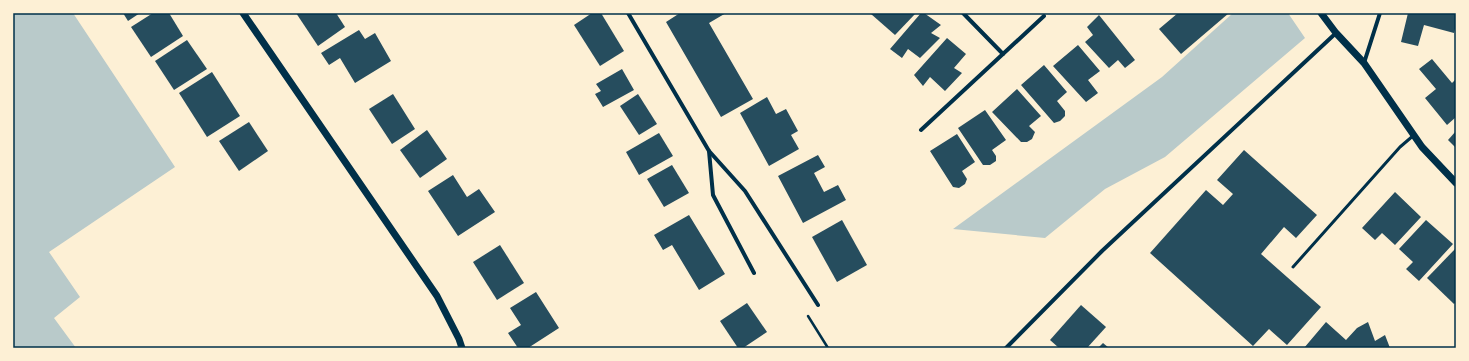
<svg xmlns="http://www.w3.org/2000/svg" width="1469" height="361" viewBox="0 0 1469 361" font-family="Figtree,sans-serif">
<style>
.green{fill:#b9caca}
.building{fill:#264d5e}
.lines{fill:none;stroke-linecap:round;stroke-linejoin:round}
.path{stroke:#003049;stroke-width:2.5}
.service{stroke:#003049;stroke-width:3}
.minor{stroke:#003049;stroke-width:4}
.tertiary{stroke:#003049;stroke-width:7}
.neatline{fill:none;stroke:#003049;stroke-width:1.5}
</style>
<rect width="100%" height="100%" fill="#fdf0d5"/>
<g class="green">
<path d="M 13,13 L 73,13 L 175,167 L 49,252 L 80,297 L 54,318 L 76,348 L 13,348 Z"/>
<path d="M 1233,13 L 1288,13 L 1305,38 L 1165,157 L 1105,189 L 1045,238 L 953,229 L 1162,77 Z"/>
</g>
<g class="building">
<path d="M 123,13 L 140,13 L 128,21 Z"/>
<path d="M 153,13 L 169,13 L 183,36 L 151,57 L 131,27 Z"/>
<path d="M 296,13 L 336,13 L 345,27 L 318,46 Z"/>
<path d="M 592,13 L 601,13 L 624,51 L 600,66 L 574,25 Z"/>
<path d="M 680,13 L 726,13 L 709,23 L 753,99 L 721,117 L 666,22 Z"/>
<path d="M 872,13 L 916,13 L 895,35 L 871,14 Z"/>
<path d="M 921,13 L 924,13 L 941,25 L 931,33 L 940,38 L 920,58 L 908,49 L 902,58 L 890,49 Z"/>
<path d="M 1178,13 L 1229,13 L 1181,54 L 1159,29 Z"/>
<path d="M 1408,13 L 1456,13 L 1456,25 L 1454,33 L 1424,25 L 1418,46 L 1401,42 Z"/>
<path d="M 1099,15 L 1135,60 L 1125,68 L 1118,60 L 1109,68 L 1085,42 L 1093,35 L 1087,27 Z"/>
<path d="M 359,30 L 365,39 L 375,33 L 391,61 L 355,83 L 340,58 L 329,65 L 321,53 Z"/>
<path d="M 947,38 L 966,54 L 954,68 L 962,73 L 945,91 L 930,77 L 923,86 L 914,75 Z"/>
<path d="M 187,40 L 207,69 L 174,90 L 155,61 Z"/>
<path d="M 1078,45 L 1100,71 L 1088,80 L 1098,93 L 1086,102 L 1053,66 Z"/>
<path d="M 1432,59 L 1452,83 L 1456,79 L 1456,117 L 1447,125 L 1425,98 L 1436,89 L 1419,69 Z"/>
<path d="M 1044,65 L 1067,92 L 1057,101 L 1065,111 L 1065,116 L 1060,121 L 1054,123 L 1021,85 Z"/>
<path d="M 622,69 L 634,90 L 603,107 L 595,94 L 601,91 L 596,84 Z"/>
<path d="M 212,72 L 240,116 L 207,137 L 179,93 Z"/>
<path d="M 1017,89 L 1041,116 L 1029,126 L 1035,132 L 1032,139 L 1027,142 L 1021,142 L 992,112 Z"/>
<path d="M 393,94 L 415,129 L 392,144 L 369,109 Z"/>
<path d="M 638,94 L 657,124 L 639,135 L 620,106 Z"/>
<path d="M 767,97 L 776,114 L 786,109 L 798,131 L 791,135 L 799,149 L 769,166 L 740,113 Z"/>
<path d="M 985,110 L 1006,140 L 992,150 L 996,156 L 996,161 L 990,165 L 983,165 L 958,128 Z"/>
<path d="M 249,122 L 268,151 L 239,171 L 219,141 Z"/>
<path d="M 427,130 L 447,159 L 420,178 L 400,150 Z"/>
<path d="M 1456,131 L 1456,148 L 1448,140 Z"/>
<path d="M 659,133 L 673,156 L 639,175 L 626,152 Z"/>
<path d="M 957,134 L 975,162 L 962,171 L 967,179 L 965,184 L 959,188 L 953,187 L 930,151 Z"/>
<path d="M 1244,150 L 1317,215 L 1296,238 L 1284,227 L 1261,254 L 1321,307 L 1287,345 L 1269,329 L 1253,346 L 1150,253 L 1206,190 L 1223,205 L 1233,194 L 1217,180 Z"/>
<path d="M 818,155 L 825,167 L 814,173 L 824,192 L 838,185 L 846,200 L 803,223 L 778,176 Z"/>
<path d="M 672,165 L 689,193 L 664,207 L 647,179 Z"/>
<path d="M 453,175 L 467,197 L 479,189 L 495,212 L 458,236 L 428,191 Z"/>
<path d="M 1395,192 L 1421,217 L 1395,245 L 1382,233 L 1375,240 L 1362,228 Z"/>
<path d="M 689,215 L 725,274 L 699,290 L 672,245 L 663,250 L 654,235 Z"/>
<path d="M 842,220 L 867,265 L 837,282 L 812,237 Z"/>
<path d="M 1426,220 L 1453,244 L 1419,281 L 1406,269 L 1413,262 L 1399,249 Z"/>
<path d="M 500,245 L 524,283 L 497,300 L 473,262 Z"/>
<path d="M 1456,248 L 1456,302 L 1454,304 L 1427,278 Z"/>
<path d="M 536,292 L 559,328 L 528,348 L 518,348 L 508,333 L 521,325 L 510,308 Z"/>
<path d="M 747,303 L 767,332 L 743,348 L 738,348 L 720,321 Z"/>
<path d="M 1081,305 L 1106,327 L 1087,348 L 1059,348 L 1050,340 Z"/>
<path d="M 1326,322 L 1346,340 L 1357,328 L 1368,322 L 1375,341 L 1385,335 L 1390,348 L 1304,348 Z"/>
<path d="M 1103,343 L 1109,348 L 1098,348 Z"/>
</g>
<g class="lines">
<path class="path" d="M 808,316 L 828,348"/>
<path class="service" d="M 1293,267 L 1400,147 L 1414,135"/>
<g class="minor">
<path d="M 628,13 L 709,151 L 745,191 L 818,305"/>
<path d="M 963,13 L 1003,54"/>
<path d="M 1364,63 L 1380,13"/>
<path d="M 921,130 L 1044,16"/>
<path d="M 709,151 L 713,195 L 754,273"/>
<path d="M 1006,348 L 1102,251 L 1336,33"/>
</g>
<g class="tertiary">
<path d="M 243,13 L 437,296 L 459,339 L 462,348"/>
<path d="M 1321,13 L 1336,33 L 1364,63 L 1422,147 L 1456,183"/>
</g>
</g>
<rect width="1469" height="361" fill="none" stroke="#fdf0d5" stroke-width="28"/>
<rect x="14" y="14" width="1441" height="333" class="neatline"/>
</svg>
